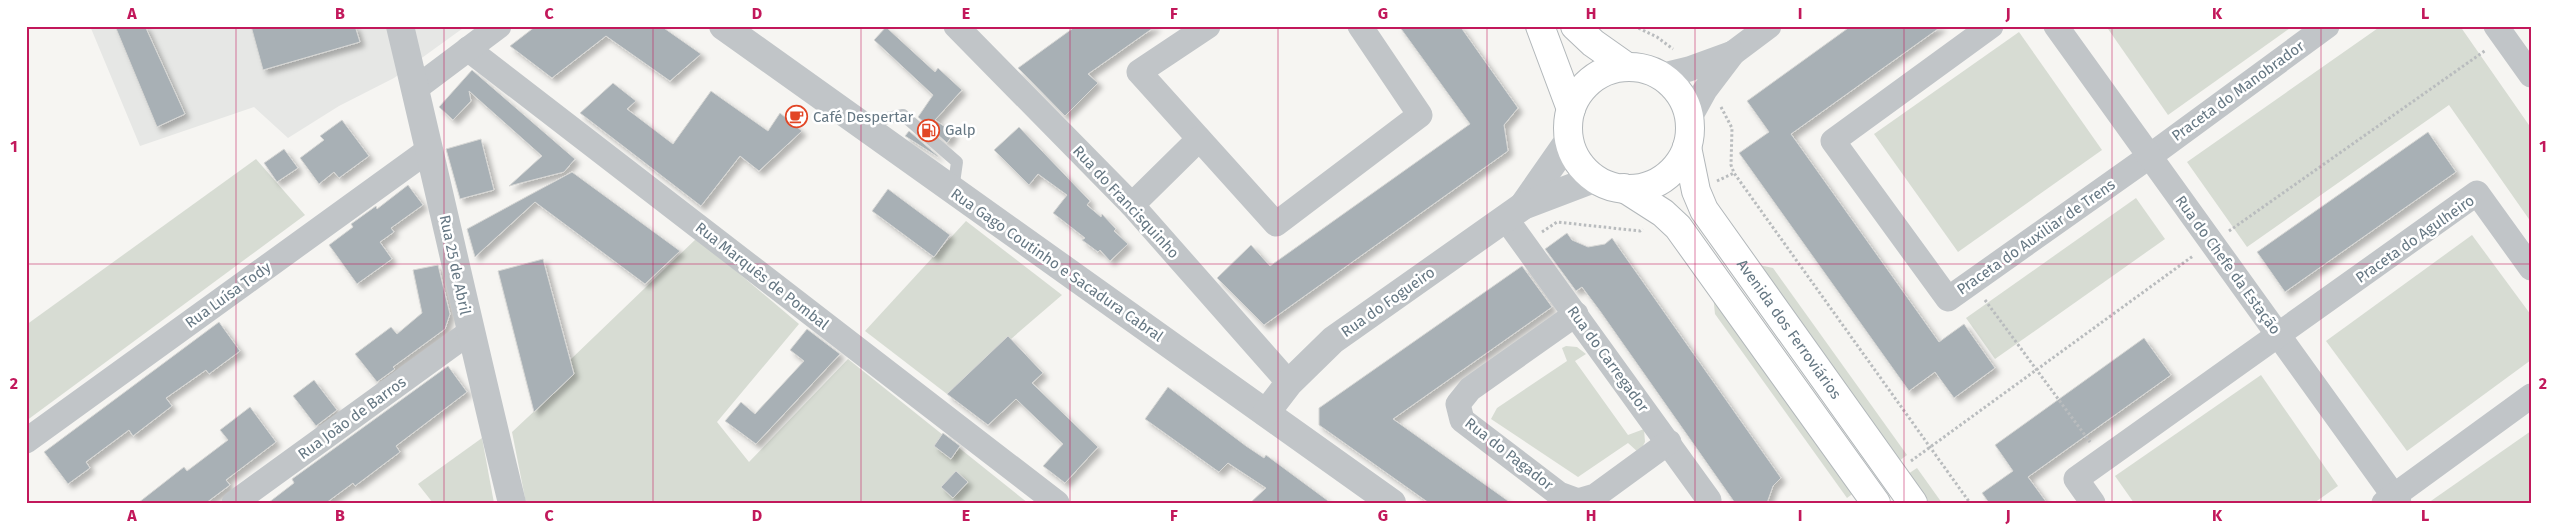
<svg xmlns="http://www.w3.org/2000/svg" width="2557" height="529" viewBox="0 0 2557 529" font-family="'Fira Sans',sans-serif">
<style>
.built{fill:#e6e7e5}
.green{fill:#d7dcd3}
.building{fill:#a8b0b5;stroke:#d7d7d5;filter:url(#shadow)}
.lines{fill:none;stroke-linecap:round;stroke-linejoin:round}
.primary-casing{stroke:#b2b7ba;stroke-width:30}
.path{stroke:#b9bcbe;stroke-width:3;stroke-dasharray:2.5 2.5;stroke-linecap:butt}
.service{stroke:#c1c5c8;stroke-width:12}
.minor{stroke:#c1c5c8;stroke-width:25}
.tertiary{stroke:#c1c5c8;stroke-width:28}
.primary{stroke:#fff;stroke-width:28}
.grid{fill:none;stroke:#c2185b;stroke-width:1;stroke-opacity:0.55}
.labels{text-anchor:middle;stroke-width:5;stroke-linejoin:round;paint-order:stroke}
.street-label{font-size:15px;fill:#657783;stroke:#fff}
.poi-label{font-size:15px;fill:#657783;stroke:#fff;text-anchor:start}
.neatline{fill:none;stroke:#c2185b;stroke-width:2}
.grid-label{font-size:16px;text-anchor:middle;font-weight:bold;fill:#c2185b}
</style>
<defs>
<filter id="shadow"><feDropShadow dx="4.5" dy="4.5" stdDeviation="2.5" flood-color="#0004"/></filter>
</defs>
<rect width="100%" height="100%" fill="#f6f5f2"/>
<path class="built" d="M 90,26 L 466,26 L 394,78 L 339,106 L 288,138 L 254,107 L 140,146 Z"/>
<g class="green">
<path d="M 2106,26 L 2293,26 L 2168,115 Z"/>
<path d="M 2381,26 L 2460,26 L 2531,128 L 2531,222 L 2449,105 L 2247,247 L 2187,162 Z"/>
<path d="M 2019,32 L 2102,150 L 1958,252 L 1874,134 Z"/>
<path d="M 256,159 L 305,215 L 26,421 L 26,325 Z"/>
<path d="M 2136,198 L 2165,239 L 1995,359 L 1966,318 Z"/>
<path d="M 966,221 L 1062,295 L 947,394 L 865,331 Z"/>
<path d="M 2472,235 L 2531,315 L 2531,360 L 2407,451 L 2326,341 Z"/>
<path d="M 697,238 L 799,324 L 717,422 L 749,462 L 848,359 L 1028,503 L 526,503 L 512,432 L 574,374 L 570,360 Z"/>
<path d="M 1759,265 L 1773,268 L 1907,455 L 1899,461 Z"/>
<path d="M 1713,295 L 1855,492 L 1847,498 L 1715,314 Z"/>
<path d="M 1566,346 L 1577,347 L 1586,354 L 1575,361 L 1628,435 L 1644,429 L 1645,442 L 1639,453 L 1628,443 L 1578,477 L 1491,419 L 1497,408 L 1567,361 L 1562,348 Z"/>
<path d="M 2261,375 L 2338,486 L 2314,503 L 2134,503 L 2115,476 Z"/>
<path d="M 2531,431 L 2531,503 L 2428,503 Z"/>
<path d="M 482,438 L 494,503 L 433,503 L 418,484 Z"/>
<path d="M 1917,468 L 1942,503 L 1928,503 L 1908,474 Z"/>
</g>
<g class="building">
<path d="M 115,26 L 145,26 L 185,114 L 157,127 Z"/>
<path d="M 251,26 L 355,26 L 360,42 L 263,70 Z"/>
<path d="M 536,26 L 661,26 L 701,54 L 670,81 L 606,36 L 552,78 L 510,46 Z"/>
<path d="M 1076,26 L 1156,26 L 1088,74 L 1098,83 L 1065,116 L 1018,68 Z"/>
<path d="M 1399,26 L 1460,26 L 1518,108 L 1504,125 L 1508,151 L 1264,325 L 1217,278 L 1251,245 L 1270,266 L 1470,124 Z"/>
<path d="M 1851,26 L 1942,26 L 1791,134 L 1939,342 L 1964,324 L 1995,368 L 1954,398 L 1935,372 L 1909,391 L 1739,153 L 1769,132 L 1747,101 Z"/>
<path d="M 886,27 L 935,72 L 938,68 L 962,90 L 935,120 L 954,133 L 947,143 L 918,117 L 933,95 L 874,40 Z"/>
<path d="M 472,70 L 575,159 L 564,172 L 509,186 L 542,156 L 469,91 L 471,101 L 453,120 L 439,107 Z"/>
<path d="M 613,83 L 636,101 L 627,109 L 673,144 L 711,91 L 768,131 L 780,113 L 802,131 L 759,171 L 740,156 L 701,206 L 580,113 Z"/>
<path d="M 342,120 L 369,156 L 339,178 L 334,172 L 319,184 L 300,158 L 324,140 L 320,136 Z"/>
<path d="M 1019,127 L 1090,201 L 1087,205 L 1101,217 L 1102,214 L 1116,229 L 1114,231 L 1128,244 L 1110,261 L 1100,250 L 1098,252 L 1082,240 L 1085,238 L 1053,213 L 1067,195 L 1038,174 L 1029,185 L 994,150 Z"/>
<path d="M 909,131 L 938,156 L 938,157 L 905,136 Z"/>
<path d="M 2428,132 L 2456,172 L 2285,292 L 2257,252 Z"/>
<path d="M 481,139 L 494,190 L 460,199 L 446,149 Z"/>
<path d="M 284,149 L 298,168 L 277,182 L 264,163 Z"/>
<path d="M 572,172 L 680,251 L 645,284 L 535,202 L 475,257 L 467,229 Z"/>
<path d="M 408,185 L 423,205 L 391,228 L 394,232 L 380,242 L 392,259 L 357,284 L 329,245 L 353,227 L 351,224 L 376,206 L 377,209 Z"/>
<path d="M 888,189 L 950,235 L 934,257 L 872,211 Z"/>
<path d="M 1567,233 L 1572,240 L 1588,247 L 1605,244 L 1612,238 L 1781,478 L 1773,486 L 1767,503 L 1735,503 L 1600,311 L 1582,287 L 1576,291 L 1545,249 Z"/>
<path d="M 543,259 L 574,374 L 534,412 L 498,271 Z"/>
<path d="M 438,265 L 450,314 L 445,329 L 393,367 L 395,369 L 377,382 L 355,354 L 391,327 L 397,334 L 422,313 L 413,270 Z"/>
<path d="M 1522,266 L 1552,307 L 1393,419 L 1511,503 L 1429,503 L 1319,425 L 1319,408 Z"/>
<path d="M 219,322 L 240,351 L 209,374 L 206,370 L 166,398 L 172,406 L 133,436 L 129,430 L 86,462 L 90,468 L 68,484 L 44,452 Z"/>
<path d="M 807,329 L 840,354 L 756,444 L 725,421 L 741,402 L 755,414 L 804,361 L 790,350 Z"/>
<path d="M 1008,336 L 1043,373 L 1032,383 L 1098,447 L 1065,483 L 1043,466 L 1063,444 L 1016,399 L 988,425 L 947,394 Z"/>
<path d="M 2144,338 L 2171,375 L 2028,477 L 2047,503 L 1989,503 L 1982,493 L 2013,471 L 1995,445 Z"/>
<path d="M 448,366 L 467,392 L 396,446 L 400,452 L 355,486 L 353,483 L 326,503 L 268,503 L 294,483 L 292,479 Z"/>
<path d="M 314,380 L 337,410 L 316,426 L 293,396 Z"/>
<path d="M 1168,387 L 1246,446 L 1264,458 L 1266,455 L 1331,503 L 1250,503 L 1266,488 L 1228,463 L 1219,472 L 1145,419 Z"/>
<path d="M 250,407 L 276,442 L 226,480 L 230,485 L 206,503 L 138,503 L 184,467 L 187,471 L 228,440 L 220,430 Z"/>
<path d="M 943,433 L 960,446 L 951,459 L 934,446 Z"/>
<path d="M 956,471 L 968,482 L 953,498 L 941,487 Z"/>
</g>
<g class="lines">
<defs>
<g id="primary">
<path d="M 1540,26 L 1571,109"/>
<path d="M 1575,26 L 1593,43 L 1627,67"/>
<circle cx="1629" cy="128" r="61"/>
<path id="s1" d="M 1687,147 L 1696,191 L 1704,210 L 1913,503"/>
<path d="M 1624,188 L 1663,213 L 1678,227 L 1876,503"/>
</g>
</defs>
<use href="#primary" class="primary-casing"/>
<g class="path">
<path d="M 1634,26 L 1657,37 L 1673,49"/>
<path d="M 1721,107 L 1732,128 L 1731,165 L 1734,173 L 1970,503"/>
<path d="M 1717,181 L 1734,173"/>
<path d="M 2229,231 L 2486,50"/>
<path d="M 1542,232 L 1557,222 L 1640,231 L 1643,229"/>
<path d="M 1985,300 L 2090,442"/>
<path d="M 1911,461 L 2193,256"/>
</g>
<path class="service" d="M 862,123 L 903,115 L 957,162 L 953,190"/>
<g class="minor">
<path d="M 956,26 L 1132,205 L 1289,383"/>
<path d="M 1208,26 L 1139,72 L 1276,224 L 1420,115 L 1360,26"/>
<path d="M 1991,26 L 1833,141 L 1948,299 L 2150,156 L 2327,26"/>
<path d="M 2056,26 L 2399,503"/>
<path d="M 2496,26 L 2531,75"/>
<path d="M 468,49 L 1057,503"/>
<path d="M 1660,76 L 1689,69 L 1733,53 L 1769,26"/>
<path d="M 415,89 L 499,26"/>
<path d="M 1689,119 L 1705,90 L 1733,53"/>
<path d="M 1132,205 L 1199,139"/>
<path d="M 1506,219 L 1709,500"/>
<path d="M 1576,314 L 1470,389 L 1458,404 L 1462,420 L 1559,494 L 1578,501 L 1595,496 L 1669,442"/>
<path d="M 26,441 L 430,149"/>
<path d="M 234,503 L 470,332"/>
<path d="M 2093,503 L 2076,479 L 2477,193 L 2531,268"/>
<path d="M 2384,503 L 2531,396"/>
</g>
<g class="tertiary">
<path d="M 400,26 C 438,185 473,344 512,503"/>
<path d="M 723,26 L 1392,503"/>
<path d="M 1523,206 L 1569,140"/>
<path d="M 1266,413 L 1289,383 L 1333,340 L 1523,206 L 1594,179"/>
</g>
<use href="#primary" class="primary"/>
</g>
<path class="grid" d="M 236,26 L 236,503M 444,26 L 444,503M 653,26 L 653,503M 861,26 L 861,503M 1070,26 L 1070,503M 1278,26 L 1278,503M 1487,26 L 1487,503M 1695,26 L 1695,503M 1904,26 L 1904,503M 2112,26 L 2112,503M 2321,26 L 2321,503M 26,264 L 2531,264"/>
<defs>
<symbol id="cafe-ring" viewBox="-11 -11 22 22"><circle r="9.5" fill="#fff" stroke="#e24625" stroke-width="1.5"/><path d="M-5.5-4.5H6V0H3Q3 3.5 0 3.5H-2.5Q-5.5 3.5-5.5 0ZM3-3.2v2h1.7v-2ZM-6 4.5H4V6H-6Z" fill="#e24625"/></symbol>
<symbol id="fuel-ring" viewBox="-11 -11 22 22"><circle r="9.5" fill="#fff" stroke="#e24625" stroke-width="1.5"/><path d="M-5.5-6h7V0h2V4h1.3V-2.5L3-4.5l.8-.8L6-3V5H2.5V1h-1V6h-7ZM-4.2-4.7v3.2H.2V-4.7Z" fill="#e24625"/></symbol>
</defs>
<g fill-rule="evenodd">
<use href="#cafe-ring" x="784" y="104" width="25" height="25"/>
<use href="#fuel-ring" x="916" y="118" width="25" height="25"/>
</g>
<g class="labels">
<g class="street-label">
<text transform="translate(2238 91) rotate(-36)" y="5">Praceta do Manobrador</text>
<text transform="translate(1126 202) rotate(47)" y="5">Rua do Francisquinho</text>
<text transform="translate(2036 237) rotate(-35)" y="5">Praceta do Auxiliar de Trens</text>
<text transform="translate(2415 239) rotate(-35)" y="5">Praceta do Agulheiro</text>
<text transform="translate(455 265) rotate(78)" y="5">Rua 25 de Abril</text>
<text transform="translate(1057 265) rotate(35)" y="5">Rua Gago Coutinho e Sacadura Cabral</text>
<text transform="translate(2228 265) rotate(54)" y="5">Rua do Chefe da Estação</text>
<text transform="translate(762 276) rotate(38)" y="5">Rua Marquês de Pombal</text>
<text transform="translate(228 295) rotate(-36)" y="5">Rua Luísa Tody</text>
<text transform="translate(1388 302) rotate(-35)" y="5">Rua do Fogueiro</text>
<text dy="5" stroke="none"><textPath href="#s1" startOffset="212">Avenida dos Ferroviários</textPath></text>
<text transform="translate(1608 359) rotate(54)" y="5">Rua do Carregador</text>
<text transform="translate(352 418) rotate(-36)" y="5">Rua João de Barros</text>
<text transform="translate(1509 454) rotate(38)" y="5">Rua do Pagador</text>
</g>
<g class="poi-label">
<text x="813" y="122">Café Despertar</text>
<text x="945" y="135">Galp</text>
</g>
</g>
<rect width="2557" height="529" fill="none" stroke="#ffffff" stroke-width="55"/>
<rect x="28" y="28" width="2502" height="474" class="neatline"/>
<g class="grid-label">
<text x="132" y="19">A</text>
<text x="340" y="19">B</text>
<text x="549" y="19">C</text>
<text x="757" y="19">D</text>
<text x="966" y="19">E</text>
<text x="1174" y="19">F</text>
<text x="1383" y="19">G</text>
<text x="1591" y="19">H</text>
<text x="1800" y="19">I</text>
<text x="2008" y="19">J</text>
<text x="2217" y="19">K</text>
<text x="2425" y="19">L</text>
<text x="14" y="152">1</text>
<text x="2543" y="152">1</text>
<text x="14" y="389">2</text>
<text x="2543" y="389">2</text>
<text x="132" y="521">A</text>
<text x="340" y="521">B</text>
<text x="549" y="521">C</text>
<text x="757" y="521">D</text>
<text x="966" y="521">E</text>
<text x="1174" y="521">F</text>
<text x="1383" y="521">G</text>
<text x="1591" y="521">H</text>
<text x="1800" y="521">I</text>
<text x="2008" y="521">J</text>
<text x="2217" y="521">K</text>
<text x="2425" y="521">L</text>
</g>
</svg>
